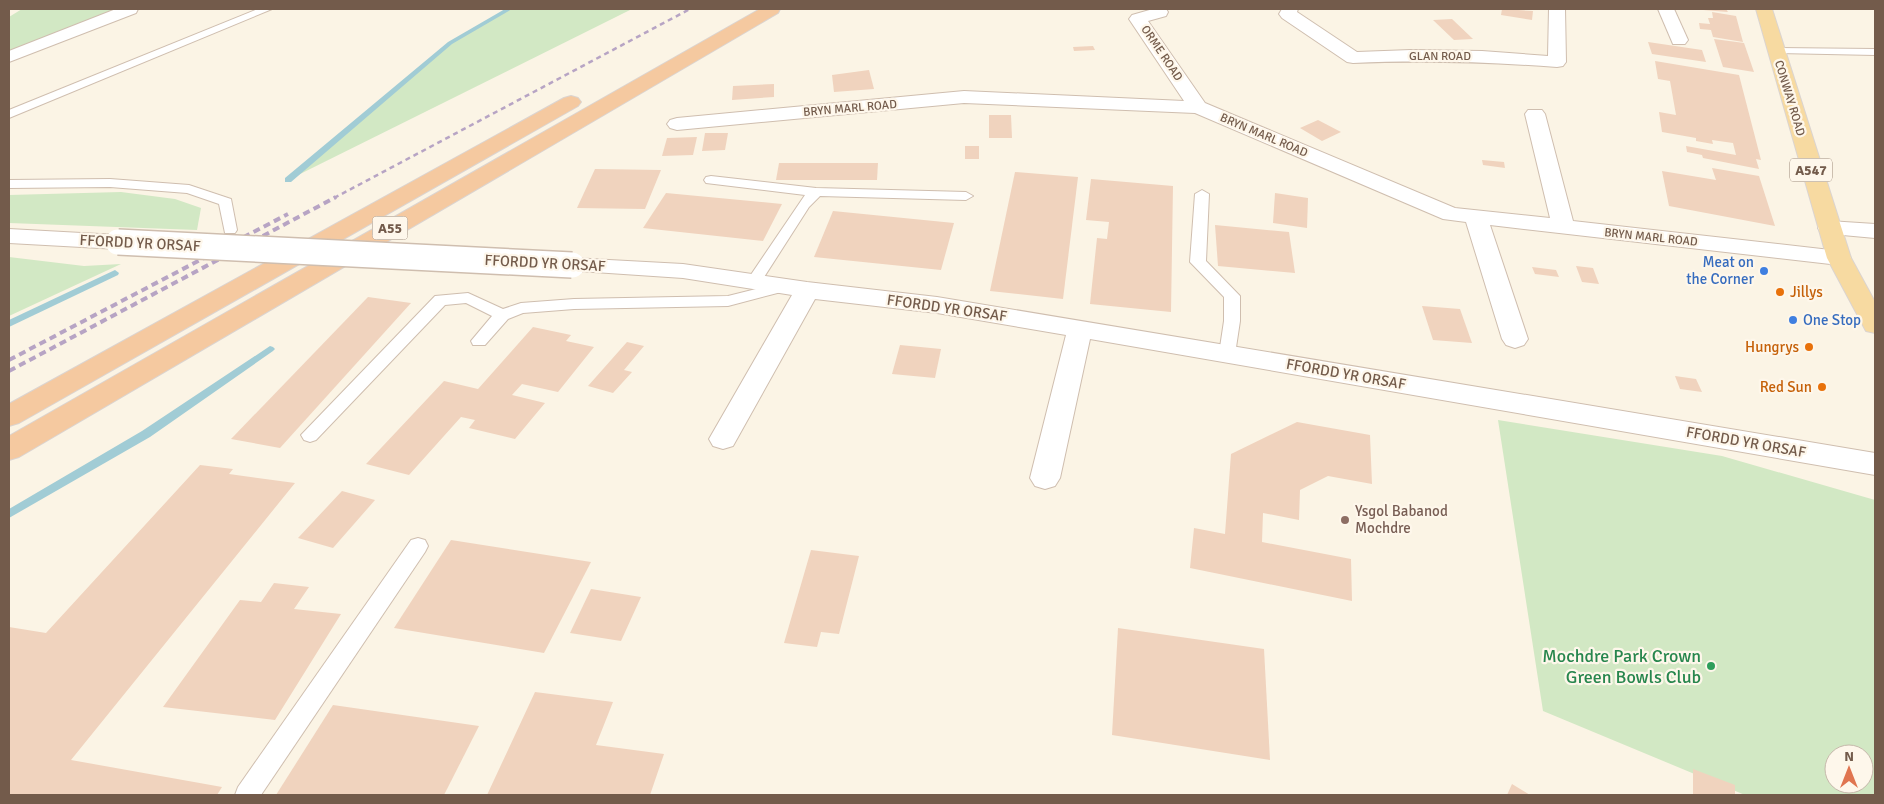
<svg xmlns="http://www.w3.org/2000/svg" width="1884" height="804" viewBox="0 0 1884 804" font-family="Signika,sans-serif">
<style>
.green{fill:#d2e8c4;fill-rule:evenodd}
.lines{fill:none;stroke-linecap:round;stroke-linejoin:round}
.stream{fill:#a1ccd5;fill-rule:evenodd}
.building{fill:#f0d3be}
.service-casing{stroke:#cfbeaf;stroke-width:2}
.minor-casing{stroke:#cfbeaf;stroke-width:2}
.primary-casing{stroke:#dbd4d0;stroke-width:2}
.trunk-casing{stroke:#dbd4d0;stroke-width:2}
.service{fill:#fff;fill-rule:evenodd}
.minor{fill:#fff;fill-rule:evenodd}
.primary{fill:#f7daa1;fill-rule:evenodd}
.trunk{fill:#f5c9a0;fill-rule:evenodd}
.rail-far1{stroke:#b7a4c4;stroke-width:2.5;stroke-dasharray:5 4;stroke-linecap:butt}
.rail{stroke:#b7a4c4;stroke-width:4;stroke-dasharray:7 4.5;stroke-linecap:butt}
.minor-bridge-casing{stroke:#cfbeaf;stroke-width:28;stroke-linecap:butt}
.minor-bridge{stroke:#fff;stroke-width:25}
.shop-dot{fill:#3f7fe0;stroke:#fef7eb;stroke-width:2}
.food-dot{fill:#e8710a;stroke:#fef7eb;stroke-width:2}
.education-dot{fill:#8d6e63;stroke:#fef7eb;stroke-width:2}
.leisure-dot{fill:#2e9e5b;stroke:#fef7eb;stroke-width:2}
.labels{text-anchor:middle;stroke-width:4.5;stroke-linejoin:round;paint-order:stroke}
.far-street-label{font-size:12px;fill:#735b4b;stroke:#fef7eb}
.shield{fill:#fef7eb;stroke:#9d8a7b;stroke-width:1}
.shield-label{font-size:14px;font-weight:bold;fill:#735b4b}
.street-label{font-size:15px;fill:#735b4b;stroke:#fef7eb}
.shop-label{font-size:15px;fill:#366cbe;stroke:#fef7eb;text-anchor:end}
.food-label{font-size:15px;fill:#c56008;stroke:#fef7eb;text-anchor:end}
.education-label{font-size:15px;fill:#785e54;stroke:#fef7eb;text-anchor:start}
.near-leisure-label{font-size:18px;fill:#27864d;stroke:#fef7eb;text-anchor:end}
</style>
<rect width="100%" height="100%" fill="#fbf4e5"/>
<g class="green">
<path d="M 22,9 L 121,9 L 9,53 L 9,17 Z"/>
<path d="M 509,9 L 632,9 L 288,180 L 450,43 Z"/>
<path d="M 121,192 L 175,199 L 201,208 L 197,230 L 9,223 L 9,195 Z"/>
<path d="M 9,257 L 84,266 L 121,264 L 9,316 Z"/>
<path d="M 1498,420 L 1722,456 L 1875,500 L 1875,795 L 1745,795 L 1543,711 ZM 1834,754 L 1864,754 L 1864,784 L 1834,784 Z"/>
</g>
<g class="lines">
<g class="stream">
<path d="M 505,9 L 512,9 L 452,44 L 291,182 L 285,182 L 285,178 L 448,42 Z"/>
<path d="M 115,270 L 119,273 L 118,275 L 9,327 L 9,320 Z"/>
<path d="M 270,346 L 273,347 L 275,349 L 273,351 L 150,437 L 9,518 L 9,509 L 142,431 Z"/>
</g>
</g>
<g class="building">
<path d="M 1502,9 L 1533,11 L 1532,20 L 1501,15 Z"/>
<path d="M 1703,9 L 1726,9 L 1728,12 L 1703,10 Z"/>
<path d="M 1712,12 L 1736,16 L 1743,42 L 1713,37 L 1711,30 L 1700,29 L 1699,23 L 1710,24 L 1708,18 L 1713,18 Z"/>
<path d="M 1452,19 L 1473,39 L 1454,40 L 1433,20 Z"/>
<path d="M 1714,39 L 1744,43 L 1754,72 L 1723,67 Z"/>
<path d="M 1648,42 L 1702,50 L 1706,62 L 1652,54 Z"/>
<path d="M 1093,46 L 1095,50 L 1074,51 L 1073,47 Z"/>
<path d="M 1655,61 L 1739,75 L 1761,160 L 1756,159 L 1759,169 L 1703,158 L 1702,155 L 1687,152 L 1686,146 L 1736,155 L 1733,143 L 1712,140 L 1713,144 L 1696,141 L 1696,138 L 1662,132 L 1659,112 L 1676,115 L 1670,81 L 1658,79 Z"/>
<path d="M 869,70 L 874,89 L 834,92 L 832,75 Z"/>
<path d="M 774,84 L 774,97 L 732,100 L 733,86 Z"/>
<path d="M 989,115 L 1011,115 L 1012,138 L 989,138 Z"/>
<path d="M 1318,120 L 1341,132 L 1322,141 L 1300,128 Z"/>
<path d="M 705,133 L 728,133 L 725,150 L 702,151 Z"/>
<path d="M 697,137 L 693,155 L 662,156 L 667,138 Z"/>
<rect x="965" y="146" width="14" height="13"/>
<path d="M 1482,160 L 1504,162 L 1505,168 L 1483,165 Z"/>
<path d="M 779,163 L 878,163 L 877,180 L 776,180 Z"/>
<path d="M 1712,168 L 1759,176 L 1775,226 L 1669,206 L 1662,171 L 1716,180 Z"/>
<path d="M 595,169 L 661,170 L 645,209 L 577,208 Z"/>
<path d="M 1015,172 L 1078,177 L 1063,299 L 990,291 Z"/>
<path d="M 1091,179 L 1173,186 L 1171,312 L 1090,304 L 1097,238 L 1107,239 L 1109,222 L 1086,220 Z"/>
<path d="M 666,193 L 782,204 L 763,241 L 643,228 Z"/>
<path d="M 1275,193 L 1308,198 L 1307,228 L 1273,223 Z"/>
<path d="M 833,211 L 954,223 L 941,270 L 814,257 Z"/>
<path d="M 1215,225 L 1289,232 L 1295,273 L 1218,266 Z"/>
<path d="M 1576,266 L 1593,268 L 1599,284 L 1582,282 Z"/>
<path d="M 1532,267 L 1556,270 L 1559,277 L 1535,274 Z"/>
<path d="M 368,297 L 411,303 L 280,448 L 231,439 Z"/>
<path d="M 1422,306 L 1460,309 L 1472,343 L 1433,340 Z"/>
<path d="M 533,327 L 571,335 L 566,341 L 594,347 L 558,392 L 522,384 L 512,395 L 545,403 L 515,439 L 469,428 L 475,420 L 461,417 L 409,475 L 366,464 L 444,381 L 478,389 Z"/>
<path d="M 627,342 L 644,346 L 624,370 L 632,372 L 613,393 L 588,386 Z"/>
<path d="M 900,345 L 941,349 L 935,378 L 892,374 Z"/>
<path d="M 1675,376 L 1696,379 L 1702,392 L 1680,389 Z"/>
<path d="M 1297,422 L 1370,435 L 1372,484 L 1328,476 L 1300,490 L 1299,520 L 1263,513 L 1262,542 L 1351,559 L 1352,601 L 1190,568 L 1194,528 L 1225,534 L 1231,454 Z"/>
<path d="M 200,465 L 233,469 L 229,474 L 295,483 L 71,760 L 222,787 L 217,795 L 9,795 L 9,627 L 46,633 Z"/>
<path d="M 342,491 L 375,500 L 333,548 L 298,538 Z"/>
<path d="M 451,540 L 591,562 L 544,653 L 394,628 Z"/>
<path d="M 811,550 L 859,556 L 839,634 L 821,632 L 817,647 L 784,643 Z"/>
<path d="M 274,583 L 309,587 L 294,609 L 341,614 L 275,720 L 163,707 L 240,600 L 261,602 Z"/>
<path d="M 591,589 L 641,597 L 621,641 L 570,633 Z"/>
<path d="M 1118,628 L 1264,649 L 1270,760 L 1112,735 Z"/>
<path d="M 535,692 L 613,702 L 596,745 L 664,754 L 650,795 L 487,795 Z"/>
<path d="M 333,705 L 479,726 L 444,795 L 276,795 Z"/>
<path d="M 1693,769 L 1735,785 L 1735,795 L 1693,795 Z"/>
<path d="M 1512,784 L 1530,795 L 1507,795 Z"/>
</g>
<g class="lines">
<defs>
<g id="service">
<path d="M 258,9 L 272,9 L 9,118 L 9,110 Z"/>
<path d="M 1776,48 L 1875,49 L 1875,55 L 1772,53 L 1772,49 Z"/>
<path d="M 711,176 L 816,188 L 966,192 L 973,196 L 966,200 L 820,196 L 809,207 L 759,285 L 754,287 L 746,282 L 805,195 L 706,183 L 704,180 L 706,177 Z"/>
<path d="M 110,179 L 189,185 L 231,199 L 237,230 L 235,233 L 225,233 L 219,204 L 187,193 L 110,187 L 9,188 L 9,180 Z"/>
<path d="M 1202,190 L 1209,194 L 1206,261 L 1240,296 L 1240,321 L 1235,354 L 1233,358 L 1221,358 L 1219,354 L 1224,321 L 1224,297 L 1190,262 L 1195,194 Z"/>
<path d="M 784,282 L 792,287 L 789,290 L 728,306 L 574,309 L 523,313 L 508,319 L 485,345 L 473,345 L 471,341 L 492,316 L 466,303 L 445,305 L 316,440 L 310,442 L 304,440 L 301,435 L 435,296 L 468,293 L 503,309 L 521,303 L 574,299 L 728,296 Z"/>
<path d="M 418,538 L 425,540 L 428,546 L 425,552 L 261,795 L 235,795 L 238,787 L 411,540 Z"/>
</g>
<g id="minor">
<path d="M 116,9 L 138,9 L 136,13 L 9,62 L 9,51 Z"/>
<path d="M 1153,9 L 1166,9 L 1168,12 L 1166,16 L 1148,21 L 1205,103 L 1455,208 L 1550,218 L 1525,114 L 1528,110 L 1542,110 L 1545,114 L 1573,221 L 1839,251 L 1847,253 L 1851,258 L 1847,263 L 1839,265 L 1490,225 L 1528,339 L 1524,345 L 1515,348 L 1506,345 L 1502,339 L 1466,222 L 1443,219 L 1195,113 L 964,103 L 677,130 L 670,128 L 667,124 L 670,120 L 677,118 L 964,91 L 1184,101 L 1129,19 L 1132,15 Z"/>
<path d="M 1282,9 L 1298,9 L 1297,12 L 1357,52 L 1411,50 L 1482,51 L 1548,56 L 1549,9 L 1565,9 L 1566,62 L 1563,66 L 1557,67 C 1489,62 1422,60 1353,63 L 1347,62 L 1282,18 L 1279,14 Z"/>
<path d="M 1658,9 L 1674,9 L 1688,40 L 1685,44 L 1673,44 Z"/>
<path d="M 1829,221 L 1875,224 L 1875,238 L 1821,233 L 1818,228 L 1821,223 Z"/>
<path d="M 9,229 L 118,235 L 126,237 L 130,242 L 126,247 L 118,249 L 9,243 Z"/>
<path d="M 572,258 L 683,264 L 807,282 L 937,297 L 1875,453 L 1875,475 L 1090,339 L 1060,478 L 1055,486 L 1045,489 L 1035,486 L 1030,478 L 1066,335 L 937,313 L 815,299 L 733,446 L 723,449 L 713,446 L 709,439 L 792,295 L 683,278 L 564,270 L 560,265 L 564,260 Z"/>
</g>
<path id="primary" d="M 1756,9 L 1772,9 L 1851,258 L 1875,302 L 1875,333 L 1866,331 L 1827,258 Z"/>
<g id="trunk">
<path d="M 760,9 L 780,9 L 778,13 L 19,457 L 9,460 L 9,436 Z"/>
<path d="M 571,96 L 578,98 L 581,102 L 578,106 L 19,423 L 9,426 L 9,404 L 564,98 Z"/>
</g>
</defs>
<use href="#service" class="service-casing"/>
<use href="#minor" class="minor-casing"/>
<use href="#primary" class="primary-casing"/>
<use href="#trunk" class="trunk-casing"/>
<use href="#service" class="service"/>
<use href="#minor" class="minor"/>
<use href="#primary" class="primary"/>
<use href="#trunk" class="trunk"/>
<path class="rail-far1" d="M 334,198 L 690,9"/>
<g class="rail">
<path d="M 9,360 L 288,214"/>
<path d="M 9,371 L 336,197"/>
</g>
<defs>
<path id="minor-bridge" d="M 118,242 L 572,265"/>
</defs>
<use href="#minor-bridge" class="minor-bridge-casing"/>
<use href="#minor-bridge" class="minor-bridge"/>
</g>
<g class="shop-dot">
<circle cx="1764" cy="271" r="5"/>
<circle cx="1793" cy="320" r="5"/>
</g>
<g class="food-dot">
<circle cx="1780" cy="292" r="5"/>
<circle cx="1809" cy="347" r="5"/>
<circle cx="1822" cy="387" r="5"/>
</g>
<circle class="education-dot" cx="1345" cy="520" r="5"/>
<circle class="leisure-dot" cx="1711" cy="666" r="5"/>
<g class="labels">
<g class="far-street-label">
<text transform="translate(1162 53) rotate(56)" y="4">ORME ROAD</text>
<text x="1440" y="60">GLAN ROAD</text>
<text transform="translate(1790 98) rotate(73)" y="4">CONWAY ROAD</text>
<text transform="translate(850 108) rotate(-5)" y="4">BRYN MARL ROAD</text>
<text transform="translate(1264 135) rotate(23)" y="4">BRYN MARL ROAD</text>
<text transform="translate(1651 237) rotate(6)" y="4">BRYN MARL ROAD</text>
</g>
<g class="shield">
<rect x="1790" y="158.5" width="42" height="23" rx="4"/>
<rect x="372.5" y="216.5" width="35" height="23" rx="4"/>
</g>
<g class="shield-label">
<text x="1811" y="175">A547</text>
<text x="390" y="233">A55</text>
</g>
<g class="street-label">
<text transform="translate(140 243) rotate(3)" y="5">FFORDD YR ORSAF</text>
<text transform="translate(545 263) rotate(3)" y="5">FFORDD YR ORSAF</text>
<text transform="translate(947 308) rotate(8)" y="5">FFORDD YR ORSAF</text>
<text transform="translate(1346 374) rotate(10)" y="5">FFORDD YR ORSAF</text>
<text transform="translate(1746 442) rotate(10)" y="5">FFORDD YR ORSAF</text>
</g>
<g class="shop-label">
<text x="1754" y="267">Meat on<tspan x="1754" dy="17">the Corner</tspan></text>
<text x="1803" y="325" text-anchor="start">One Stop</text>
</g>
<g class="food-label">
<text x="1790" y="297" text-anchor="start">Jillys</text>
<text x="1799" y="352">Hungrys</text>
<text x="1812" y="392">Red Sun</text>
</g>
<g class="education-label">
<text x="1355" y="516">Ysgol Babanod<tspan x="1355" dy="17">Mochdre</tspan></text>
</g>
<g class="near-leisure-label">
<text x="1701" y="662">Mochdre Park Crown<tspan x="1701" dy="21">Green Bowls Club</tspan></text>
</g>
</g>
<rect width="1884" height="804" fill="none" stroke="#735b4b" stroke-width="20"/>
<g transform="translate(1849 769)"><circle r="24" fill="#fef7eb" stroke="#c6b9ab"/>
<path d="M0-4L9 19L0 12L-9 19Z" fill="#e07550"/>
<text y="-8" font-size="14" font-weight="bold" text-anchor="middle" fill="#735b4b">N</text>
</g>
</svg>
